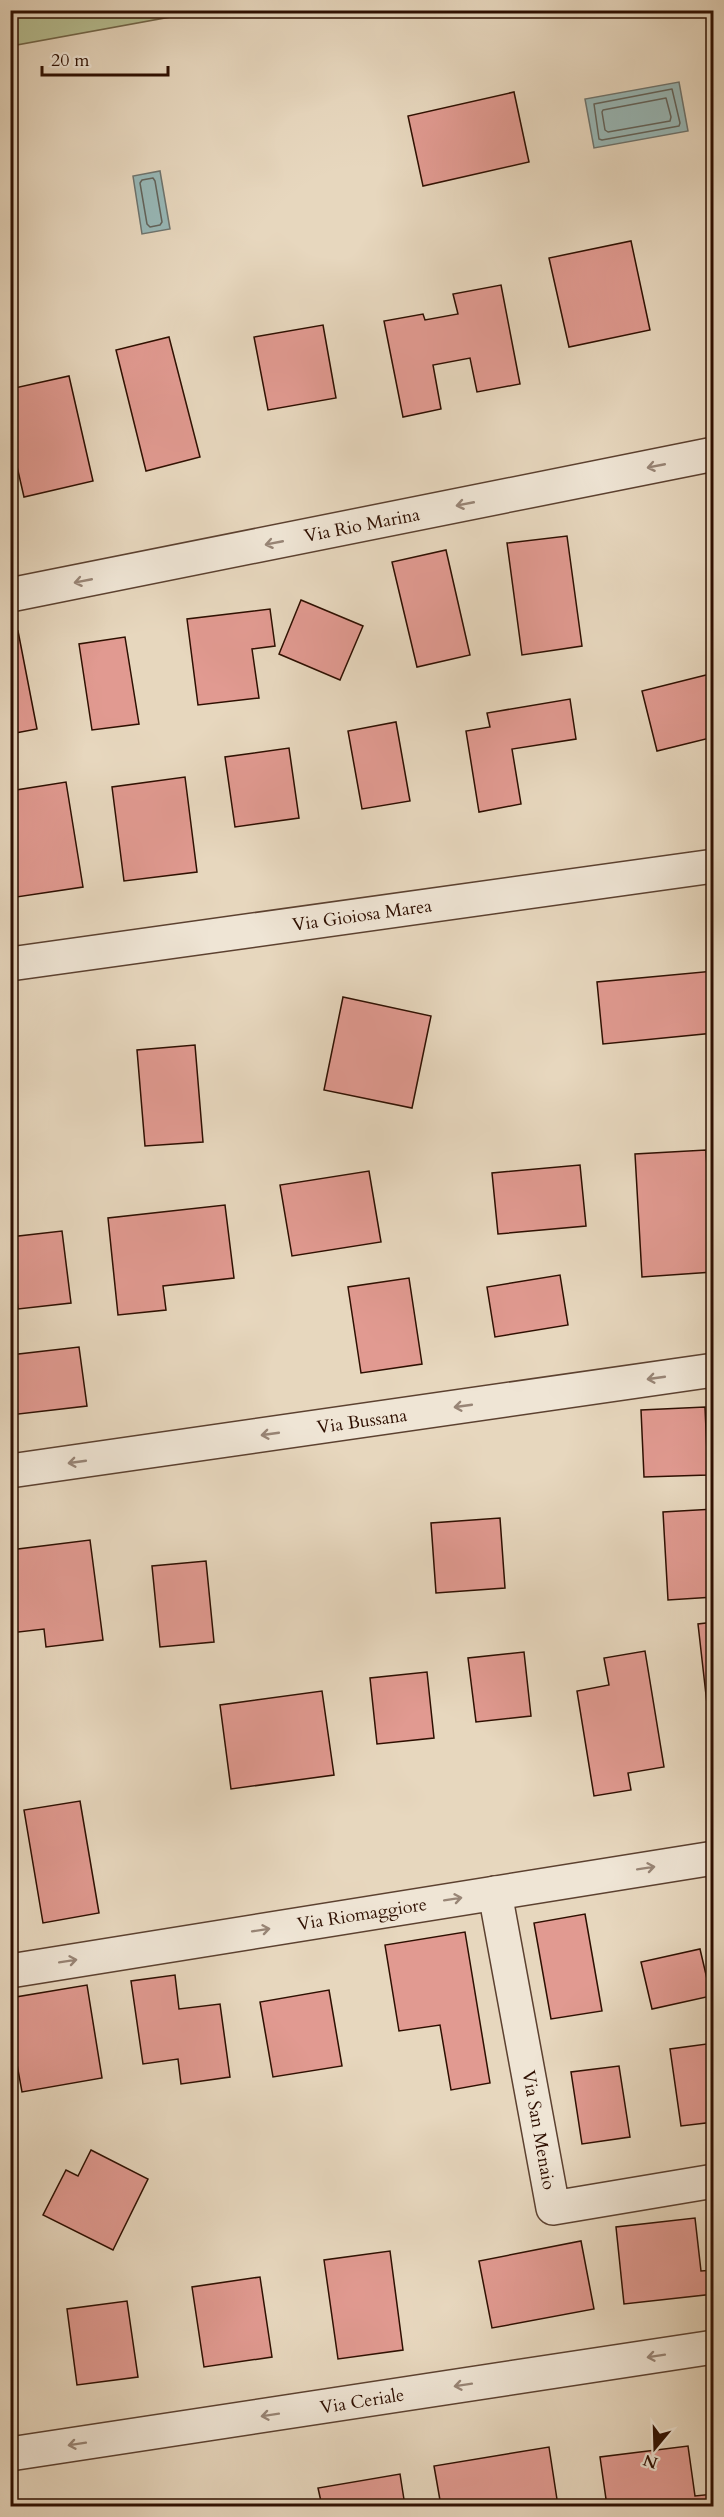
<svg xmlns="http://www.w3.org/2000/svg" width="724" height="2517" viewBox="0 0 724 2517" font-family="Cardo,serif">
<style>
.green{fill:#b6be91;stroke:#726649;stroke-width:1.5}
.water{fill:#98b8b7;stroke:#6e746e;stroke-width:1.5}
.lines{fill:none;stroke-linecap:round;stroke-linejoin:round}
.shore{stroke:#63645c;stroke-width:1.5}
.building{fill:#e19a91;stroke:#2e0f01;stroke-width:1.5}
.street-casing{stroke:#5c4130;stroke-width:36}
.street{stroke:#efe5d5;stroke-width:33}
.oneway{stroke:#988576}
.labels{text-anchor:middle;stroke-width:4.5;stroke-linejoin:round;paint-order:stroke}
.street-label{font-size:18px;fill:#2e0f01;stroke:#efe5d5}
</style>
<rect width="100%" height="100%" fill="#e7d7be"/>
<filter id="stains"><feTurbulence type="fractalNoise" baseFrequency=".00333" numOctaves="4"/><feColorMatrix values="0 0 0 0 .2 0 0 0 0 .09 0 0 0 0 .02 0 0 0 .5 -.17"/></filter>
<radialGradient id="worn" r=".72"><stop offset=".6" stop-color="#630" stop-opacity="0"/><stop offset="1" stop-color="#630" stop-opacity=".3"/></radialGradient>
<path class="green" d="M 11,10 L 203,10 L 203,11 L 11,46 Z"/>
<g class="water">
<path d="M 679,82 L 688,131 L 594,148 L 585,99 Z"/>
<path d="M 160,171 L 170,229 L 142,234 L 133,176 Z"/>
</g>
<g class="lines">
<g class="shore">
<path d="M 672,89 L 680,123 L 679,126 L 602,140 L 599,139 L 594,104 Z"/>
<path d="M 666,98 L 671,117 L 670,121 L 608,132 L 605,130 L 602,112 L 603,110 Z"/>
<path d="M 153,178 L 155,181 L 162,222 L 160,225 L 150,227 L 147,224 L 140,183 L 142,180 Z"/>
</g>
</g>
<g class="building">
<path d="M 514,92 L 529,162 L 423,186 L 408,116 Z"/>
<path d="M 631,241 L 650,330 L 569,347 L 549,258 Z"/>
<path d="M 501,285 L 520,384 L 477,392 L 470,358 L 433,365 L 441,409 L 403,417 L 384,321 L 423,314 L 425,320 L 458,314 L 453,294 Z"/>
<path d="M 323,325 L 336,398 L 268,410 L 254,337 Z"/>
<path d="M 169,337 L 200,457 L 146,471 L 116,350 Z"/>
<path d="M 69,376 L 93,481 L 24,497 L 10,436 L 10,389 Z"/>
<path d="M 567,536 L 582,646 L 522,655 L 507,543 Z"/>
<path d="M 446,550 L 470,655 L 417,667 L 392,562 Z"/>
<path d="M 301,600 L 363,626 L 340,680 L 279,654 Z"/>
<path d="M 270,609 L 275,646 L 252,649 L 259,698 L 198,705 L 187,619 Z"/>
<path d="M 18,631 L 37,729 L 10,734 L 10,633 Z"/>
<path d="M 125,637 L 139,724 L 92,730 L 79,644 Z"/>
<path d="M 714,673 L 714,737 L 657,751 L 642,691 Z"/>
<path d="M 570,699 L 576,739 L 512,749 L 521,804 L 479,812 L 466,731 L 490,727 L 487,713 Z"/>
<path d="M 396,722 L 410,801 L 362,809 L 348,731 Z"/>
<path d="M 289,748 L 299,818 L 235,827 L 225,757 Z"/>
<path d="M 185,777 L 197,872 L 124,881 L 112,787 Z"/>
<path d="M 66,782 L 83,887 L 10,898 L 10,791 Z"/>
<path d="M 714,971 L 714,1033 L 603,1044 L 597,982 Z"/>
<path d="M 343,997 L 431,1016 L 412,1108 L 324,1090 Z"/>
<path d="M 195,1045 L 203,1142 L 145,1146 L 137,1050 Z"/>
<path d="M 706,1150 L 713,1272 L 642,1277 L 635,1154 Z"/>
<path d="M 580,1165 L 586,1226 L 498,1234 L 492,1173 Z"/>
<path d="M 369,1171 L 381,1242 L 292,1256 L 280,1185 Z"/>
<path d="M 225,1205 L 234,1278 L 163,1286 L 166,1310 L 118,1315 L 108,1218 Z"/>
<path d="M 62,1231 L 71,1303 L 18,1309 L 10,1237 Z"/>
<path d="M 560,1275 L 568,1325 L 495,1337 L 487,1287 Z"/>
<path d="M 409,1278 L 422,1364 L 361,1373 L 348,1287 Z"/>
<path d="M 79,1347 L 87,1406 L 10,1415 L 10,1355 Z"/>
<path d="M 705,1407 L 708,1475 L 644,1477 L 641,1410 Z"/>
<path d="M 714,1509 L 714,1597 L 668,1600 L 663,1512 Z"/>
<path d="M 500,1518 L 505,1588 L 436,1593 L 431,1523 Z"/>
<path d="M 90,1540 L 103,1640 L 46,1647 L 44,1629 L 10,1633 L 10,1550 Z"/>
<path d="M 206,1561 L 214,1642 L 160,1647 L 152,1566 Z"/>
<path d="M 714,1622 L 714,1757 L 713,1757 L 698,1624 Z"/>
<path d="M 645,1651 L 664,1767 L 628,1773 L 631,1790 L 594,1796 L 577,1691 L 609,1685 L 604,1658 Z"/>
<path d="M 524,1652 L 531,1716 L 476,1722 L 468,1658 Z"/>
<path d="M 427,1672 L 434,1738 L 377,1744 L 370,1678 Z"/>
<path d="M 322,1691 L 334,1775 L 231,1789 L 220,1705 Z"/>
<path d="M 80,1801 L 99,1913 L 43,1923 L 24,1810 Z"/>
<path d="M 585,1914 L 602,2011 L 551,2019 L 534,1923 Z"/>
<path d="M 465,1932 L 490,2083 L 451,2090 L 440,2025 L 399,2031 L 385,1945 Z"/>
<path d="M 700,1949 L 711,1996 L 652,2009 L 641,1962 Z"/>
<path d="M 175,1975 L 179,2009 L 220,2004 L 230,2077 L 181,2084 L 178,2059 L 143,2064 L 131,1981 Z"/>
<path d="M 87,1985 L 102,2078 L 22,2092 L 10,2026 L 10,1998 Z"/>
<path d="M 329,1990 L 342,2066 L 273,2077 L 260,2002 Z"/>
<path d="M 714,2043 L 714,2122 L 681,2126 L 670,2049 Z"/>
<path d="M 619,2066 L 630,2137 L 582,2144 L 571,2072 Z"/>
<path d="M 91,2150 L 148,2179 L 113,2250 L 43,2215 L 66,2170 L 78,2176 Z"/>
<path d="M 695,2218 L 701,2271 L 714,2270 L 714,2294 L 624,2304 L 616,2227 Z"/>
<path d="M 581,2241 L 594,2309 L 492,2328 L 479,2261 Z"/>
<path d="M 390,2251 L 403,2350 L 338,2359 L 324,2260 Z"/>
<path d="M 260,2277 L 272,2357 L 204,2367 L 192,2287 Z"/>
<path d="M 127,2301 L 138,2377 L 77,2385 L 67,2309 Z"/>
<path d="M 688,2446 L 695,2496 L 714,2494 L 714,2506 L 607,2506 L 600,2457 Z"/>
<path d="M 549,2447 L 558,2506 L 512,2506 L 511,2501 L 479,2506 L 441,2506 L 434,2466 Z"/>
<path d="M 400,2474 L 405,2506 L 322,2506 L 318,2488 Z"/>
</g>
<g class="lines">
<defs>
<g id="street">
<path d="M 10,595 L 714,454"/>
<path d="M 10,964 L 714,866"/>
<path d="M 10,1471 L 714,1370"/>
<path d="M 495,1893 L 553,2208 L 714,2181"/>
<path d="M 10,1971 L 714,1858"/>
<path d="M 10,2454 L 714,2347"/>
</g>
</defs>
<use href="#street" class="street-casing"/>
<use href="#street" class="street"/>
</g>
<defs><path id="oneway-shaft" d="M-6 0H5M1.5-3L5.5 0L1.5 3" fill="none" stroke-width="1.6" stroke-linecap="round" stroke-linejoin="round" transform="scale(1.5)"/></defs>
<g class="oneway">
<use href="#oneway-shaft" transform="translate(656 466) rotate(169)"/>
<use href="#oneway-shaft" transform="translate(465 504) rotate(169)"/>
<use href="#oneway-shaft" transform="translate(274 543) rotate(169)"/>
<use href="#oneway-shaft" transform="translate(83 581) rotate(169)"/>
<use href="#oneway-shaft" transform="translate(656 1378) rotate(172)"/>
<use href="#oneway-shaft" transform="translate(463 1406) rotate(172)"/>
<use href="#oneway-shaft" transform="translate(270 1434) rotate(172)"/>
<use href="#oneway-shaft" transform="translate(77 1462) rotate(172)"/>
<use href="#oneway-shaft" transform="translate(646 1868) rotate(-9)"/>
<use href="#oneway-shaft" transform="translate(453 1899) rotate(-9)"/>
<use href="#oneway-shaft" transform="translate(261 1930) rotate(-9)"/>
<use href="#oneway-shaft" transform="translate(68 1961) rotate(-9)"/>
<use href="#oneway-shaft" transform="translate(656 2356) rotate(171)"/>
<use href="#oneway-shaft" transform="translate(463 2385) rotate(171)"/>
<use href="#oneway-shaft" transform="translate(270 2415) rotate(171)"/>
<use href="#oneway-shaft" transform="translate(77 2444) rotate(171)"/>
</g>
<g class="labels">
<g class="street-label">
<text transform="translate(362 525) rotate(-11)" y="6">Via Rio Marina</text>
<text transform="translate(362 915) rotate(-8)" y="6">Via Gioiosa Marea</text>
<text transform="translate(362 1421) rotate(-8)" y="6">Via Bussana</text>
<text transform="translate(362 1914) rotate(-9)" y="6">Via Riomaggiore</text>
<text transform="translate(539 2130) rotate(80)" y="6">Via San Menaio</text>
<text transform="translate(362 2401) rotate(-9)" y="6">Via Ceriale</text>
</g>
</g>
<rect width="724" height="2517" fill="none" stroke="#e7d7be" stroke-width="36"/>
<rect x="12" y="12" width="700" height="2493" fill="none" stroke="#2e0f01" stroke-width="3"/>
<rect x="18" y="18" width="688" height="2481" fill="none" stroke="#2e0f01" stroke-width="1.5"/>
<g transform="translate(655 2448) rotate(199)" stroke="#efe5d5" stroke-width="4.5" paint-order="stroke">
<path d="M0-4.5L10 22L0 15L-10 22Z" fill="#2e0f01"/>
<text y="-9" font-size="16" font-weight="bold" text-anchor="middle" fill="#2e0f01">N</text>
</g>
<path d="M42 66v9h126v-9" fill="none" stroke="#2e0f01" stroke-width="3"/>
<text x="51" y="66" font-size="18" fill="#2e0f01" stroke="#efe5d5" stroke-width="4.5" paint-order="stroke">20 m</text>
<rect width="100%" height="100%" filter="url(#stains)"/>
<rect width="100%" height="100%" fill="url(#worn)"/>
</svg>
